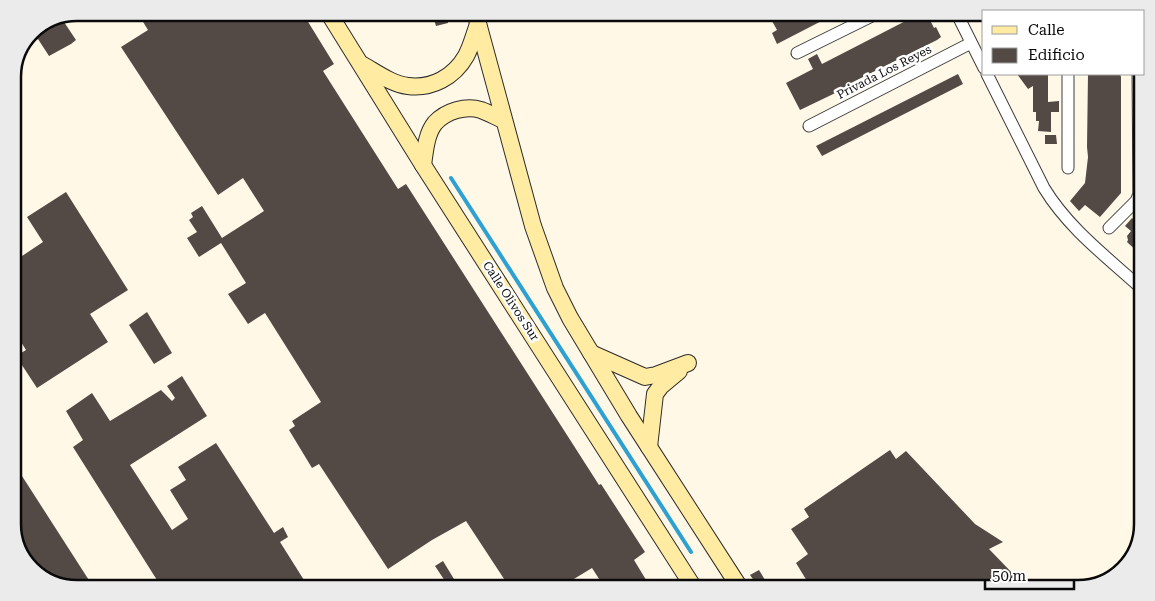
<svg xmlns="http://www.w3.org/2000/svg" width="1155" height="601" viewBox="0 0 1155 601" font-family="'Roboto Serif',serif">
<style>
.lines{fill:none;stroke-linecap:round;stroke-linejoin:round}
.stream{stroke:#2da1d2;stroke-width:4}
.building{fill:#534a46}
.street-casing{stroke:#3d3d3d;stroke-width:13}
.secondary-casing{stroke:#2c2c2c;stroke-width:18}
.street{stroke:#fff;stroke-width:11}
.secondary{stroke:#ffeba2;stroke-width:16}
.labels{text-anchor:middle;stroke-width:5;stroke-linejoin:round;paint-order:stroke}
.street-label{font-size:12px;fill:#0a0a0a;stroke:#fff}
.rim{fill:none;stroke:#0a0a0a;stroke-width:2.5}
</style>
<rect width="100%" height="100%" fill="#fff8e7"/>
<g class="lines">
<path class="stream" d="M 451,178 L 691,552"/>
</g>
<g class="building">
<path d="M 137,12 L 302,12 L 334,64 L 323,71 L 398,189 L 406,184 L 599,485 L 601,484 L 645,552 L 634,560 L 651,588 L 605,588 L 592,568 L 559,588 L 510,588 L 466,521 L 432,540 L 388,569 L 319,464 L 312,468 L 289,430 L 295,426 L 292,421 L 321,402 L 265,313 L 248,324 L 228,294 L 246,283 L 221,243 L 199,257 L 187,238 L 197,232 L 189,220 L 193,217 L 191,213 L 202,206 L 222,238 L 264,211 L 243,178 L 218,195 L 121,47 L 148,30 Z"/>
<path d="M 432,12 L 447,12 L 448,23 L 436,26 Z"/>
<path d="M 767,12 L 839,12 L 777,44 L 772,33 L 777,30 Z"/>
<path d="M 923,12 L 926,12 L 934,28 L 936,27 L 941,37 L 937,40 L 851,83 L 852,85 L 800,110 L 786,83 L 813,69 L 808,59 L 817,54 L 822,64 Z"/>
<path d="M 62,19 L 76,40 L 71,44 L 49,56 L 38,39 L 24,48 L 32,31 Z"/>
<path d="M 958,74 L 963,84 L 822,156 L 816,146 Z"/>
<path d="M 1017,74 L 1048,74 L 1048,102 L 1059,101 L 1059,112 L 1051,112 L 1051,132 L 1038,131 L 1039,121 L 1036,121 L 1036,112 L 1033,112 L 1033,86 L 1028,89 Z"/>
<path d="M 1088,74 L 1120,74 L 1121,77 L 1121,193 L 1100,217 L 1085,205 L 1079,211 L 1070,201 L 1085,183 L 1088,157 L 1087,147 Z"/>
<path d="M 1045,135 L 1056,135 L 1057,144 L 1045,144 Z"/>
<path d="M 66,192 L 128,290 L 90,314 L 108,342 L 37,388 L 16,356 L 26,350 L 13,329 L 13,294 L 20,289 L 13,278 L 13,262 L 43,242 L 27,217 Z"/>
<path d="M 1132,218 L 1142,228 L 1142,256 L 1127,242 L 1128,240 L 1127,236 L 1131,231 L 1125,226 Z"/>
<path d="M 147,312 L 172,353 L 154,364 L 129,325 Z"/>
<path d="M 182,376 L 207,416 L 130,465 L 172,530 L 188,519 L 170,490 L 186,480 L 178,467 L 216,443 L 274,533 L 283,527 L 288,537 L 280,542 L 309,588 L 162,588 L 73,447 L 83,440 L 66,411 L 92,393 L 110,421 L 161,390 L 172,401 L 175,398 L 167,386 Z"/>
<path d="M 890,450 L 896,459 L 906,451 L 975,524 L 1003,542 L 989,549 L 1021,582 L 1011,588 L 796,588 L 807,581 L 796,563 L 808,554 L 791,529 L 809,517 L 804,509 Z"/>
<path d="M 13,462 L 94,588 L 77,588 L 48,582 L 23,560 L 13,528 Z"/>
<path d="M 443,561 L 454,579 L 447,584 L 435,566 Z"/>
<path d="M 759,570 L 765,580 L 757,585 L 750,575 Z"/>
</g>
<g class="lines">
<defs>
<g id="street">
<path d="M 956,12 L 984,68"/>
<path d="M 797,53 L 880,12"/>
<path d="M 987,74 L 1044,188 C 1069,229 1107,257 1142,289"/>
<path d="M 809,126 L 971,43"/>
<path d="M 1068,168 L 1068,74"/>
<path d="M 1109,228 L 1136,201 L 1139,194 L 1138,74"/>
</g>
<g id="secondary">
<path d="M 328,12 L 423,165 L 694,588"/>
<path d="M 475,12 L 533,226 L 555,288 L 570,318 L 629,416 L 740,588"/>
<path d="M 363,65 C 377,73 392,84 408,86 C 432,89 454,77 466,56 C 471,47 474,35 478,24"/>
<path d="M 423,165 C 425,152 426,134 435,123 C 446,111 466,105 481,110 C 489,113 496,117 503,120"/>
<path d="M 591,353 L 645,377 L 656,375 L 688,363"/>
<path d="M 649,447 L 655,394 L 661,386 L 679,371"/>
</g>
</defs>
<use href="#street" class="street-casing"/>
<use href="#secondary" class="secondary-casing"/>
<use href="#street" class="street"/>
<use href="#secondary" class="secondary"/>
</g>
<g class="labels">
<g class="street-label">
<text transform="translate(884 72) rotate(-27)" y="4">Privada Los Reyes</text>
<text transform="translate(511 301) rotate(57)" y="4">Calle Olivos Sur</text>
</g>
</g>
<path d="M0 0H1155V601H0ZM77 21H1078A56 56 0 0 1 1134 77V524A56 56 0 0 1 1078 580H77A56 56 0 0 1 21 524V77A56 56 0 0 1 77 21Z" fill="#ebebeb" fill-rule="evenodd"/>
<path class="rim" d="M77 21H1078A56 56 0 0 1 1134 77V524A56 56 0 0 1 1078 580H77A56 56 0 0 1 21 524V77A56 56 0 0 1 77 21Z"/>
<rect x="982" y="10" width="162" height="65" fill="#ffffff" stroke="#9d9d9d"/>
<rect x="992" y="26" width="25" height="8" fill="#ffeba2" stroke="#9d9d9d"/>
<text x="1028" y="35" font-size="15" fill="#0a0a0a">Calle</text>
<rect x="992" y="48" width="25" height="15" fill="#534a46" stroke="#9d9d9d"/>
<text x="1028" y="60" font-size="15" fill="#0a0a0a">Edificio</text>
<path d="M985 581v8h89v-8" fill="none" stroke="#0a0a0a" stroke-width="2.5"/>
<text x="992" y="581" font-size="15" fill="#0a0a0a" stroke="#ffffff" stroke-width="4" paint-order="stroke">50 m</text>
</svg>
